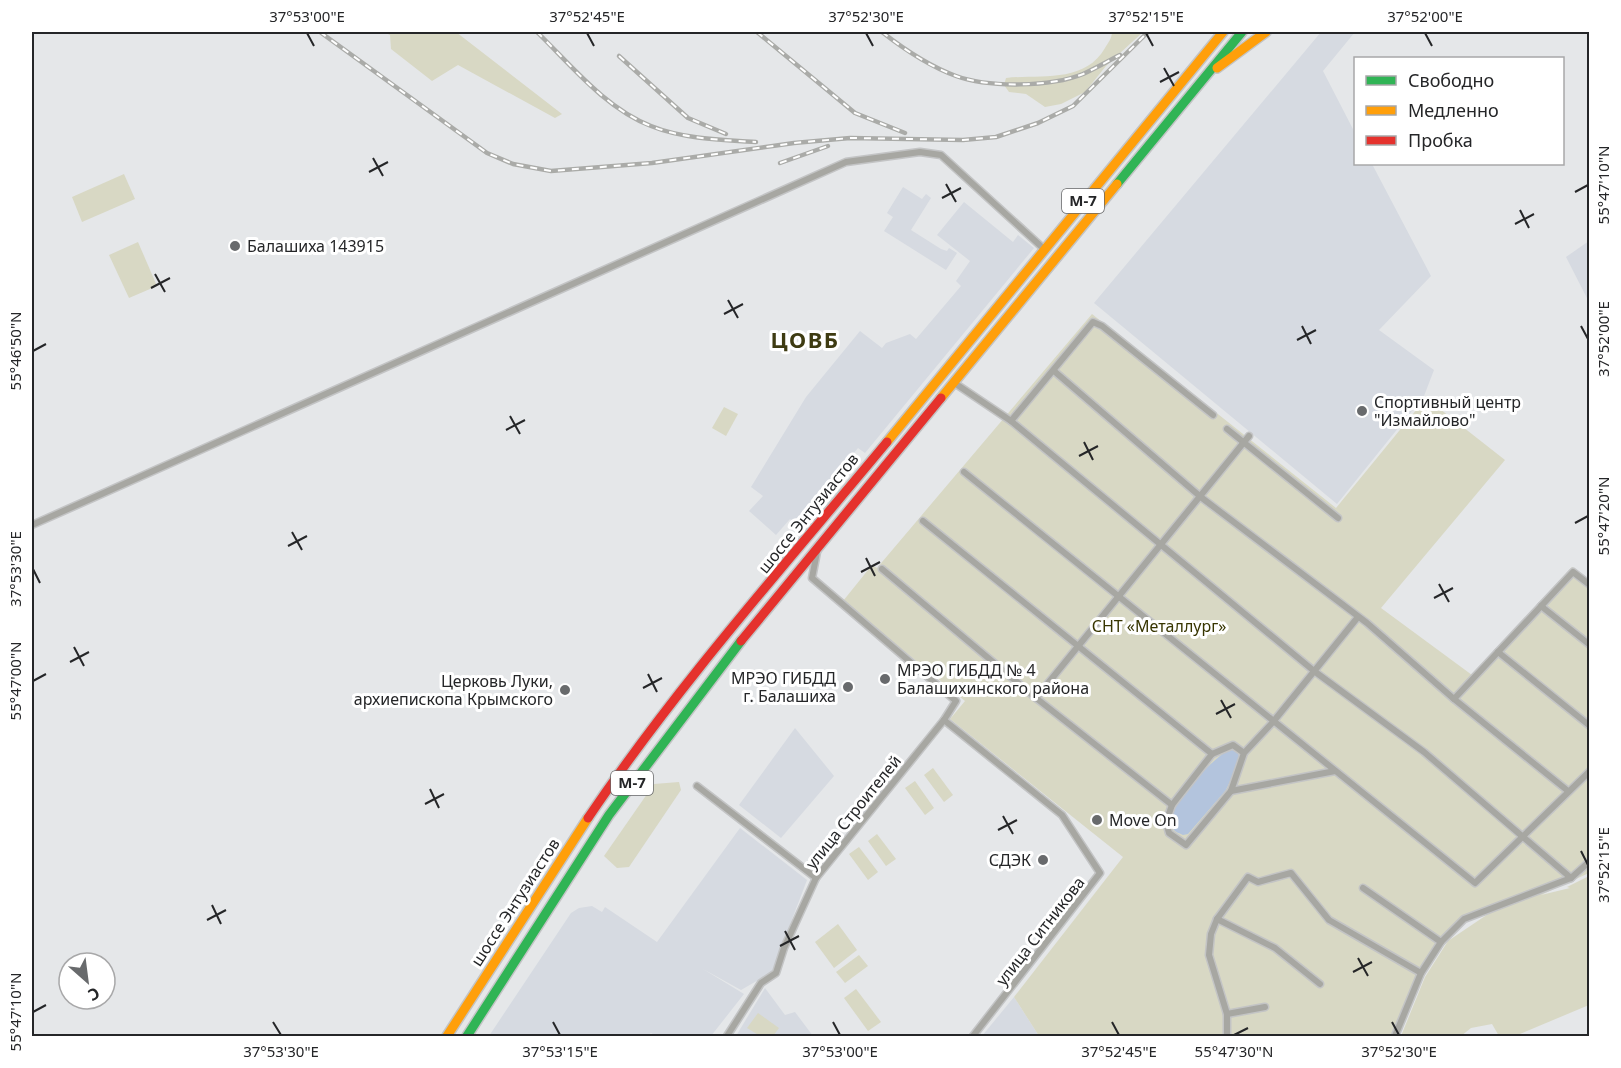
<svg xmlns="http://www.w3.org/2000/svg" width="1621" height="1068" viewBox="0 0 1621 1068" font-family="'Noto Sans',sans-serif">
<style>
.built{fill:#d6dae1}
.green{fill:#d8d8c4}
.water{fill:#b3c4dd}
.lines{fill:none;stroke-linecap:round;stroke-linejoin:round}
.street-casing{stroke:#c3c4c5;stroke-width:9}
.fast-casing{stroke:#c3c4c5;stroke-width:12}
.slow-casing{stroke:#c3c4c5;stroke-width:12}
.jam-casing{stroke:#c3c4c5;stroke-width:12}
.street{stroke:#a7a7a2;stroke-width:6}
.fast{stroke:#30b455;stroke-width:9}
.slow{stroke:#ff9f0a;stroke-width:9}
.jam{stroke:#e5322d;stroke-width:9}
.rail-casing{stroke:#aaaba8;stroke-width:4.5}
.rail{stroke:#fff;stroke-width:2;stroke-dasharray:7;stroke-linecap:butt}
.ticks{fill:none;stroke:#252628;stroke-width:2}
.poi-dot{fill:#686a6c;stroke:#fff;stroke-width:2}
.labels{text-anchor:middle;stroke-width:6;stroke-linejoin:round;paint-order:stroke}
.shield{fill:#fff;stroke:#666768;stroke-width:1.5}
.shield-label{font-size:15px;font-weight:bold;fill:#252628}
.poi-label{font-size:16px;fill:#252628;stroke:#fff;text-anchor:start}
.street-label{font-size:16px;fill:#252628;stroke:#fff}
.park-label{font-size:16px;fill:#373500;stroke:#fff}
.district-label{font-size:22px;font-weight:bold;letter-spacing:1.5px;fill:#3e3b12;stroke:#fff}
.neatline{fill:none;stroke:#252628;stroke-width:2}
.ticks-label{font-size:15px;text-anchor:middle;fill:#252628}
</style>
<rect width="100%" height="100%" fill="#e5e7e9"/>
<g class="built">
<path d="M 1321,32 L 1355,32 L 1323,71 L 1355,133 L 1356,164 L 1372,164 L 1431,276 L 1379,330 L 1434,370 L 1424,396 L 1337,504 L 1094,303 Z"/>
<path d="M 903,187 L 922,199 L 926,194 L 931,198 L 911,230 L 941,249 L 947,251 L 949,248 L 957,253 L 946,270 L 884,231 L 893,217 L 887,213 Z"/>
<path d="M 964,202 L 1013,242 L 1018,235 L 1034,248 L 865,453 L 858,448 L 796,524 L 790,519 L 776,535 L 749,511 L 763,496 L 751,487 L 806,397 L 860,331 L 882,348 L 886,343 L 910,334 L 916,339 L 961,286 L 956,281 L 970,261 L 937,235 Z"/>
<path d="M 1589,241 L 1589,302 L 1566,257 Z"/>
<path d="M 795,728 L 834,776 L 781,838 L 739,805 Z"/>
<path d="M 740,828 L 807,880 L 772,972 L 741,990 L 703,969 L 744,994 L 711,1036 L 656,1036 L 651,1033 L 647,1036 L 489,1036 L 571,913 L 579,908 L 592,906 L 602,912 L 605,907 L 657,942 Z"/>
<path d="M 765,988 L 785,1015 L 795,1012 L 813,1036 L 736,1036 Z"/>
<path d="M 1014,997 L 1039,1036 L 982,1036 Z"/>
</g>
<g class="green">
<path d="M 384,32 L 456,32 L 562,114 L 555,118 L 458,65 L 432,81 L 391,49 L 390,35 Z"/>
<path d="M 1112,32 L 1143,32 L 1106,66 L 1085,92 L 1061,104 L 1045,107 L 1026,94 L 1009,92 L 1004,85 L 1006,78 C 1040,74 1084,84 1105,48 C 1108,43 1112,38 1112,32 Z"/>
<path d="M 124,174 L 135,199 L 82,222 L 72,197 Z"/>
<path d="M 138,242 L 157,286 L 129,298 L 109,255 Z"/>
<path d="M 1092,314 L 1336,508 L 1426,398 L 1505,460 L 1381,608 L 1472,675 L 1572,567 L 1589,582 L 1589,873 L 1541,895 L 1570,888 L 1567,887 L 1589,876 L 1589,1005 L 1515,1036 L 1499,1036 L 1492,1024 L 1471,1028 L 1461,1036 L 1401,1036 L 1425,977 L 1448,941 L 1491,912 C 1483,914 1471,916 1465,921 C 1429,947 1413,998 1397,1036 L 1039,1036 L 1014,997 L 1123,857 L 950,719 L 965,701 L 843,601 L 872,565 L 877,568 Z"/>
<path d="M 724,407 L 738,414 L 726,436 L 712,428 Z"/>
<path d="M 933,768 L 953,795 L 944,802 L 924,775 Z"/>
<path d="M 915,781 L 934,808 L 925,815 L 905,788 Z"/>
<path d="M 679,782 L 681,790 L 629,867 L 617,868 L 604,856 L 654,784 Z"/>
<path d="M 877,834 L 896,859 L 886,866 L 868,841 Z"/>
<path d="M 859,847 L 878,872 L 868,880 L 849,854 Z"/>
<path d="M 838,924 L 857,950 L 834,968 L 815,942 Z"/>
<path d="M 859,955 L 868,966 L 845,983 L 836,972 Z"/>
<path d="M 856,989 L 881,1022 L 868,1031 L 844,998 Z"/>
<path d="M 758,1013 L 779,1028 L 773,1036 L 760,1036 L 747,1028 Z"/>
</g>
<path class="water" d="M 1231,749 L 1238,753 L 1240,759 L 1226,790 L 1188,834 L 1183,835 C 1179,833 1174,832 1172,827 C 1163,810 1215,755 1231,749 Z"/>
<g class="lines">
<defs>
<g id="street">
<path d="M 1054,371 L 1202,498 L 1367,623 L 1454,699 L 1568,791"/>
<path d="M 953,382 L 1011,421 L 1314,671 L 1424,752 L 1571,878"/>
<path d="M 1011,421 L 1093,322 L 1102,326 L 1213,415"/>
<path d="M 1227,429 L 1338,518"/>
<path d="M 964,472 L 1475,883 L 1590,771"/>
<path d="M 923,521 L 1212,754"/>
<path d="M 32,525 L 846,162 L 920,152 L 941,155 L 1044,249"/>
<path d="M 882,569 L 1036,698 L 1172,805"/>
<path d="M 1541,606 L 1590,645"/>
<path d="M 1498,652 L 1590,726"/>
<path d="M 1036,698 L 1249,436"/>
<path d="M 1454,699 L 1573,572 L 1590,585"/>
<path d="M 944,720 L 1062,815 L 1100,873 L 973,1036"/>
<path d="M 1244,753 L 1231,791 L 1186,845 L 1169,833 L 1166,822 L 1172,805 L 1212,754 L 1233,745 L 1244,753 L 1273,722 L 1358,617"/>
<path d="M 697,786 L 816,878"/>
<path d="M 1231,791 L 1335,771"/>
<path d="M 1363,888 L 1441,942"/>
<path d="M 1217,919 L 1275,948 L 1320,984"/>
<path d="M 1227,1014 L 1265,1007"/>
<path d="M 727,1036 L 761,983 L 776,973 L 784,948 L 816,878 L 944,720 L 956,701 L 812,578 L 817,552"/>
<path d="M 1227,1036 L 1227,1014 L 1209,955 L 1211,934 L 1217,919 L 1248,877 L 1258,882 L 1291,873 L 1329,920 L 1421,973"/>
<path d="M 1395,1036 L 1421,973 L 1441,942 L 1464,919 L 1571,878 L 1590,861"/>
</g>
<g id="fast">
<path d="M 1117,184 L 1242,32"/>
<path d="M 467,1036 L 609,815 L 741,641"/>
</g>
<g id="slow">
<path d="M 1217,68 L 1266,32"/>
<path d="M 941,398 L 1117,184"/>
<path d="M 887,442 L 1223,32"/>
<path d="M 447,1036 L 588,818"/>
</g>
<g id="jam">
<path d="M 741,641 L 941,398"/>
<path d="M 588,818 C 677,686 785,565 887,442"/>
</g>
</defs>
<use href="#street" class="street-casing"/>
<use href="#fast" class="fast-casing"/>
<use href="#slow" class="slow-casing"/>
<use href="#jam" class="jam-casing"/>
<use href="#street" class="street"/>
<use href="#fast" class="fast"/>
<use href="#slow" class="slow"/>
<use href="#jam" class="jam"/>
<defs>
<g id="rail">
<path d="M 320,32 L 487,153 L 513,164 L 551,171 L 652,163 L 794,143 L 850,138 L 963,140 L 996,137 L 1038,123 L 1073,106 L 1148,32"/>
<path d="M 537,32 C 571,65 605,108 651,126 C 683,139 722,140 756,142"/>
<path d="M 757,32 L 855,113 L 905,133"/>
<path d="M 882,32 C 905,50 929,66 956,76 C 989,88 1051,87 1083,74 C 1096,68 1108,61 1120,55"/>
<path d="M 619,56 L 688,118 L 726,134"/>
<path d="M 780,163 L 828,146"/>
</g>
</defs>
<use href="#rail" class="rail-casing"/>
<use href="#rail" class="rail"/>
</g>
<path class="ticks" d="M 307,33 L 314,46M 587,33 L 594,46M 866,33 L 873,46M 1146,33 L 1153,46M 1425,33 L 1432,46M 1164,68 L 1174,86M 1160,82 L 1179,72M 373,158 L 383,176M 369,172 L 388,162M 946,184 L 956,202M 1575,192 L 1588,185M 942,198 L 961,188M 1520,210 L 1529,228M 1515,224 L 1534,214M 155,274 L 165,292M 151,288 L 170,278M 728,300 L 738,318M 724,314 L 743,304M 1302,326 L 1311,344M 1581,326 L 1588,339M 1297,340 L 1316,330M 33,351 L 46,344M 510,416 L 520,434M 506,430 L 525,420M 1084,442 L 1093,460M 1079,456 L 1098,446M 1575,523 L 1588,516M 292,532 L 302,550M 288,546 L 307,536M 866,558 L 875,576M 33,569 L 40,583M 861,572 L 880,562M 1439,584 L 1449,602M 1434,598 L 1453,588M 74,647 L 84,666M 70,662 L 89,652M 648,674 L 657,692M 33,681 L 46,674M 643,688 L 662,678M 1221,700 L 1231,718M 1216,714 L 1235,704M 430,789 L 439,808M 425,804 L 444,794M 1003,816 L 1013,834M 998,830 L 1017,820M 1581,851 L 1588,865M 212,905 L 221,924M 207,920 L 226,910M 785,931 L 795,950M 780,946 L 799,936M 1358,958 L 1368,976M 1353,972 L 1372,962M 33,1012 L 46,1005M 273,1022 L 281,1035M 553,1022 L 560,1035M 833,1022 L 840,1035M 1112,1022 L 1119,1035M 1392,1022 L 1399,1035M 1234,1035 L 1248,1028"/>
<g class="poi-dot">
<circle cx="235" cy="246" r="6"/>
<circle cx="1362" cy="411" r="6"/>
<circle cx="885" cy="679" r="6"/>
<circle cx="848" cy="687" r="6"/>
<circle cx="565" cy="690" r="6"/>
<circle cx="1097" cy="820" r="6"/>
<circle cx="1043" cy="860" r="6"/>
</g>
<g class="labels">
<g class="shield">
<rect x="1062" y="189" width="42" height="24" rx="4.5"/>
<rect x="611" y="771" width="42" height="24" rx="4.5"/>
</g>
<g class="shield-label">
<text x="1083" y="206">М-7</text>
<text x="632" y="788">М-7</text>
</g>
<g class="poi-label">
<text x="247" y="252">Балашиха 143915</text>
<text x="1374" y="408">Спортивный центр<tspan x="1374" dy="18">"Измайлово"</tspan></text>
<text x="897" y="676">МРЭО ГИБДД № 4<tspan x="897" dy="18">Балашихинского района</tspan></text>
<text x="836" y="684" text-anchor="end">МРЭО ГИБДД<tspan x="836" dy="18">г. Балашиха</tspan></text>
<text x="553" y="687" text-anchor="end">Церковь Луки,<tspan x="553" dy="18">архиепископа Крымского</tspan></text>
<text x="1109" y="826">Move On</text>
<text x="1031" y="866" text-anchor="end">СДЭК</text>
</g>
<g class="street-label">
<text transform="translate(808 513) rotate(-51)" y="6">шоссе Энтузиастов</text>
<text transform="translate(853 812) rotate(-51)" y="6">улица Строителей</text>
<text transform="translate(515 902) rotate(-57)" y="6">шоссе Энтузиастов</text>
<text transform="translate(1040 931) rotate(-52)" y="6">улица Ситникова</text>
</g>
<g class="park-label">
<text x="1159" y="632">СНТ «Металлург»</text>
</g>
<g class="district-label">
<text x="805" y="348">ЦОВБ</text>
</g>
</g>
<rect width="1621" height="1068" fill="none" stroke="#ffffff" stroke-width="66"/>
<rect x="1354" y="57" width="210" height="108" fill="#ffffff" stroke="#a8a8a9" stroke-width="1.5"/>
<rect x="1366" y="76" width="30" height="9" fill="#30b455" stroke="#a8a8a9" stroke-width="1.5"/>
<text x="1408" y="87" font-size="18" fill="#252628">Свободно</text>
<rect x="1366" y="106" width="30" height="9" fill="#ff9f0a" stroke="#a8a8a9" stroke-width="1.5"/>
<text x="1408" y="117" font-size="18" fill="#252628">Медленно</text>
<rect x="1366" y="136" width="30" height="9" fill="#e5322d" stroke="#a8a8a9" stroke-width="1.5"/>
<text x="1408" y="147" font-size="18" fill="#252628">Пробка</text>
<g transform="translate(87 981) rotate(152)"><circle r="28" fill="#ffffff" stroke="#a8a8a9" stroke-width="1.5"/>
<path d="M0-4.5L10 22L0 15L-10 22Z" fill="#686a6c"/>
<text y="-9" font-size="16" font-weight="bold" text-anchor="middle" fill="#252628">С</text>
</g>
<rect x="33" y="33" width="1555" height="1002" class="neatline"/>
<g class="ticks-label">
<text x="307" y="22">37°53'00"E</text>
<text x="587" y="22">37°52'45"E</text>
<text x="866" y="22">37°52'30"E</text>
<text x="1146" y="22">37°52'15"E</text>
<text x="1425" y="22">37°52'00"E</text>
<text transform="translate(1604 185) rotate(-90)" y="5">55°47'10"N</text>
<text transform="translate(1604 339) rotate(-90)" y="5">37°52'00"E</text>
<text transform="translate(16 351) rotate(-90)" y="5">55°46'50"N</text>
<text transform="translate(1604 516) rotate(-90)" y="5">55°47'20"N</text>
<text transform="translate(16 569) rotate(-90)" y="5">37°53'30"E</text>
<text transform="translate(16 681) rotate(-90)" y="5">55°47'00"N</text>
<text transform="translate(1604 865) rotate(-90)" y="5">37°52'15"E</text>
<text transform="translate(16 1012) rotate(-90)" y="5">55°47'10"N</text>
<text x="281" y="1057">37°53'30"E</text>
<text x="560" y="1057">37°53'15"E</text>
<text x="840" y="1057">37°53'00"E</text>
<text x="1119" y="1057">37°52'45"E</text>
<text x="1234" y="1057">55°47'30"N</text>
<text x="1399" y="1057">37°52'30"E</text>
</g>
</svg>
